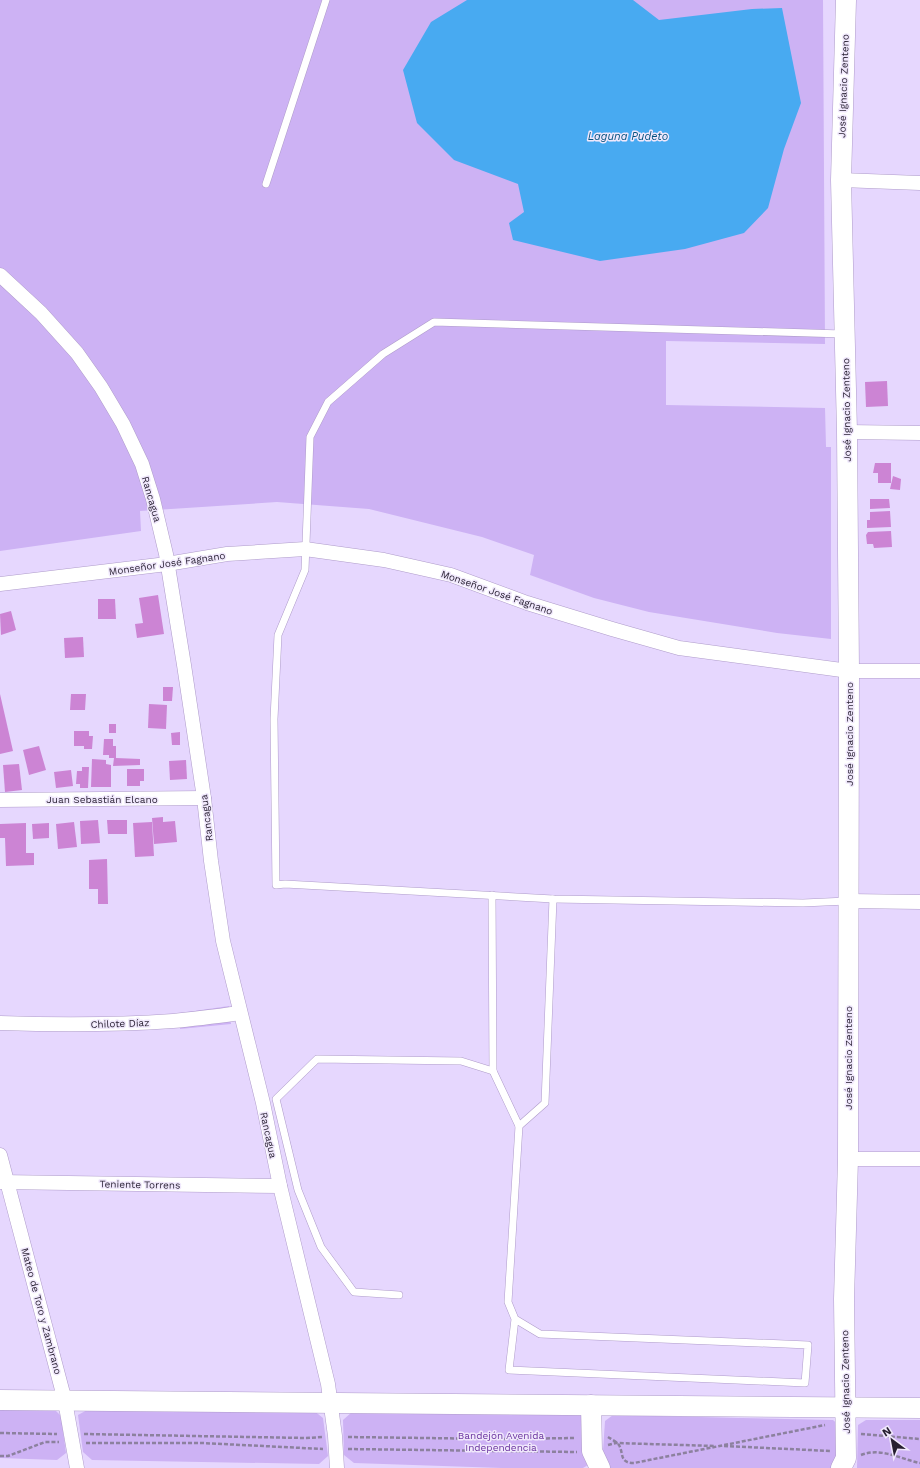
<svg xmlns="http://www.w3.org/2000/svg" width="920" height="1468" viewBox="0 0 920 1468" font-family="'Work Sans',sans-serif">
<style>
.green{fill:#cdb2f4}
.water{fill:#48aaf1}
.building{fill:#cc84d4}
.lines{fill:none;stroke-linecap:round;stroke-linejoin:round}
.lane-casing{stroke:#af9cca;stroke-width:8}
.street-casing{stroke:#af9cca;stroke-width:15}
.secondary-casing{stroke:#af9cca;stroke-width:21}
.path{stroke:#8c819e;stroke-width:2.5;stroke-dasharray:4 2;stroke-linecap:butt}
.lane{stroke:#fff;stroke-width:7}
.street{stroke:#fff;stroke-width:14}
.secondary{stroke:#fff;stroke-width:20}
.labels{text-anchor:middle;stroke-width:3;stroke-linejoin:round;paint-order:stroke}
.street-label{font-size:10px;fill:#261e30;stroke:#f0e8fc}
.park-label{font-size:10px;fill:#69329e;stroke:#f0e8fc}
.water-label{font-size:11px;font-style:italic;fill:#03517f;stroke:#f0e8fc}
</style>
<rect width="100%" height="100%" fill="#e6d7fe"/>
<g class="green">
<path d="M 0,0 L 823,0 L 825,344 L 666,341 L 666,405 L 825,408 L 826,447 L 831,447 L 831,639 L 777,633 L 649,612 L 594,598 L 530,575 L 534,555 L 482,537 L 369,509 L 277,502 L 140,511 L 141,531 L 0,551 Z"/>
<path d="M 229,1006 L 231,1024 L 180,1029 L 180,1013 Z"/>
<path d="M 0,1407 L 54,1409 L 61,1416 L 66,1453 L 57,1460 L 0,1458 Z"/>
<path d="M 89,1409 L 313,1410 L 323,1418 L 328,1456 L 319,1464 L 92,1460 L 83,1452 L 78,1415 Z"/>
<path d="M 352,1412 L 581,1415 L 588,1465 L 583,1468 L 502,1468 L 354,1463 L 344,1455 L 343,1420 Z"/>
<path d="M 613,1415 L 833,1420 L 841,1427 L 840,1468 L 604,1468 L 602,1466 L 605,1421 Z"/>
<path d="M 866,1420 L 920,1420 L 920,1468 L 857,1468 L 858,1425 Z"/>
</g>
<path class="water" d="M 467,0 L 633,0 L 659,20 L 752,9 L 782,8 L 801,103 L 784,149 L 768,208 L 744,233 L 685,249 L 600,261 L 513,240 L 509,223 L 524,212 L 518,184 L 454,160 L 417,123 L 403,70 L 431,22 Z"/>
<g class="building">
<path d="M 887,381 L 888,406 L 866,407 L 865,382 Z"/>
<path d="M 875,463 L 891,463 L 891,483 L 878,483 L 878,473 L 873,473 Z"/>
<path d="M 893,476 L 901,479 L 900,490 L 890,489 Z"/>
<path d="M 870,499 L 889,499 L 890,508 L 870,509 Z"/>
<path d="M 890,511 L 891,527 L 867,528 L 867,520 L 870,520 L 870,512 Z"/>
<path d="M 891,531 L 892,547 L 874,548 L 873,544 L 867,544 L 866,535 L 868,532 Z"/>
<path d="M 158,595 L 164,634 L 137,638 L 135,624 L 143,623 L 139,598 Z"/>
<path d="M 98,599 L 115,599 L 116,619 L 98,619 Z"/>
<path d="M 11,611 L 16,630 L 1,635 L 0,614 Z"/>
<path d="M 83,637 L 84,657 L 65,658 L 64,638 Z"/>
<path d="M 163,687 L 173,687 L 172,701 L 163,701 Z"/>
<path d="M 0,694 L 13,751 L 0,754 Z"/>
<path d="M 71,694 L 86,694 L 85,710 L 70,710 Z"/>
<path d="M 149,704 L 167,705 L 166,729 L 148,728 Z"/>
<rect x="109" y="724" width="7" height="9"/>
<path d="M 74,731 L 89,731 L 89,736 L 93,736 L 92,749 L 84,749 L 84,746 L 74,746 Z"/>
<path d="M 180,732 L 180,745 L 172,745 L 171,733 Z"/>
<path d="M 104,739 L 113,739 L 113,746 L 116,746 L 116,758 L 140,759 L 140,765 L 113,766 L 114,758 L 109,758 L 109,755 L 103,755 Z"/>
<path d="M 39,746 L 46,770 L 29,775 L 23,750 Z"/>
<path d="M 92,759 L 106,760 L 106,764 L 111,765 L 111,787 L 91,787 Z"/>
<path d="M 186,760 L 187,779 L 170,780 L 169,761 Z"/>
<path d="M 19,764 L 22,790 L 5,792 L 3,765 Z"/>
<path d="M 82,767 L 89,767 L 88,788 L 80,788 L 80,784 L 76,784 L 77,771 L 82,771 Z"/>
<path d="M 127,769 L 144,769 L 144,781 L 140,781 L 140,786 L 127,786 Z"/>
<path d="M 71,770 L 73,786 L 56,788 L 54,772 Z"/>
<path d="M 163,817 L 163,822 L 175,821 L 177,842 L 154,844 L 152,818 Z"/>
<path d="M 98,820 L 100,843 L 81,844 L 80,821 Z"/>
<path d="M 107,820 L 127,820 L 127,834 L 108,834 Z"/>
<path d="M 74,822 L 77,847 L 58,849 L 56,824 Z"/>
<path d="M 152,822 L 154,856 L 135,857 L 133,823 Z"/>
<path d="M 26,823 L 26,853 L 34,853 L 34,865 L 6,866 L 5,838 L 0,838 L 0,824 Z"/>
<path d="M 49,823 L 49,838 L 33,839 L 32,824 Z"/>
<path d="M 107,859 L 108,904 L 98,904 L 98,889 L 89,889 L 89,860 Z"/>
</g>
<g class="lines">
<defs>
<g id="lane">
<path d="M 266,184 L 326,0"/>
<path d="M 843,334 L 434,322 L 383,354 L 328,402 L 310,437 L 305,570 L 278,635 L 274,719 L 276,885 L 285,884 L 553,899 L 803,903 L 847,901"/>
<path d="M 492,895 L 493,1071 L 519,1126"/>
<path d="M 399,1295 L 354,1292 L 321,1247 L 298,1190 L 276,1099 L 317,1059 L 461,1061 L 493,1071"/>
<path d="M 515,1319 L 509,1370 L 805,1383 L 808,1345 L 540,1334 L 515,1319 L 508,1302 L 519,1126 L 545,1103 L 553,899"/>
</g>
<g id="street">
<path d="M 841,180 L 920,183"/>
<path d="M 0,275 L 41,313 L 77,353 L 101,387 L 123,424 L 142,464 L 153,499 L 166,554 L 184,665 L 204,798 L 211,861 L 223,941 L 263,1103 L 280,1186 L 328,1384 L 335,1436 L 337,1468"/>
<path d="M 847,432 L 920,433"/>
<path d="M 0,584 L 167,564 L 227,554 L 305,549 L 384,560 L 451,575 L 527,603 L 612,629 L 679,648 L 849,671 L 920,671"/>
<path d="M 0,800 L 204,798"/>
<path d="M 849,901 L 920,902"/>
<path d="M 0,1023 C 58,1025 115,1025 173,1021 C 195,1019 218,1016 240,1013"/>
<path d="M 0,1155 L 65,1401 L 77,1468"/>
<path d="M 848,1159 L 920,1159"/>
<path d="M 0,1182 L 280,1186"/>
</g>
<g id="secondary">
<path d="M 0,1400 L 920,1408"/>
<path d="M 591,1405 L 592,1451 L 600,1468"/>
<path d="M 841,1468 L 846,1458 L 844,1299 L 848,1159 L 849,671 L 847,432 L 841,180 L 846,0"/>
</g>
</defs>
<use href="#lane" class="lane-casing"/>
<use href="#street" class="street-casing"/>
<use href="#secondary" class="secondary-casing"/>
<g class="path">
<path d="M 0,1433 L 57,1434"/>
<path d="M 84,1434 L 306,1438 L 323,1437"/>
<path d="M 861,1434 L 920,1439"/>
<path d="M 348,1437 L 499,1439 L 575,1438"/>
<path d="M 608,1437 C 611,1439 617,1442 619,1445 C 624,1454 619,1463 634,1463 L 825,1425"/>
<path d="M 86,1443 L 202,1443 L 323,1449"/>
<path d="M 608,1445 L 616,1443 L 715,1446"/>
<path d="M 724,1446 L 831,1451"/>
<path d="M 348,1449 L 577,1452"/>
<path d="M 861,1455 C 881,1447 900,1459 920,1463"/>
<path d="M 0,1456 L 8,1456 L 45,1442 L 59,1442"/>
</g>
<use href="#lane" class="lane"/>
<use href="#street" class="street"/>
<use href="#secondary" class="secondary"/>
</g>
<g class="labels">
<g class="street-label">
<text transform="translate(843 86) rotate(-88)" y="4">José Ignacio Zenteno</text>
<text transform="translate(846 410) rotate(-91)" y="4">José Ignacio Zenteno</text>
<text transform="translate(152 499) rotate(74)" y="4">Rancagua</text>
<text transform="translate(167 563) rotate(-8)" y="4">Monseñor José Fagnano</text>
<text transform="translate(497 592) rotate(19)" y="4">Monseñor José Fagnano</text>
<text transform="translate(849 734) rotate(-90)" y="4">José Ignacio Zenteno</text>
<text x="102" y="803">Juan Sebastián Elcano</text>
<text transform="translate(206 818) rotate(-97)" y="4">Rancagua</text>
<text transform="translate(120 1023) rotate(-2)" y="4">Chilote Díaz</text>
<text transform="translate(848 1058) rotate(-90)" y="4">José Ignacio Zenteno</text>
<text transform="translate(269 1135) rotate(78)" y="4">Rancagua</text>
<text transform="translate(140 1184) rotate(1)" y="4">Teniente Torrens</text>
<text transform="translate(42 1311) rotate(75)" y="4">Mateo de Toro y Zambrano</text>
<text transform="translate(845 1382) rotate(-91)" y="4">José Ignacio Zenteno</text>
</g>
<g class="park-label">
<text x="501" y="1439">Bandejón Avenida<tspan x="501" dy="12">Independencia</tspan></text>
</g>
<g class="water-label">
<text x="628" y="140">Laguna Pudeto</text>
</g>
</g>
<g transform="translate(892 1440) rotate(328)" stroke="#f0e8fc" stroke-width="3" paint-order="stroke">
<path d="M0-3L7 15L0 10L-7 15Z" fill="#261e30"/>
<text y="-6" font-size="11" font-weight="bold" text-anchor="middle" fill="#261e30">N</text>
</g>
</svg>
